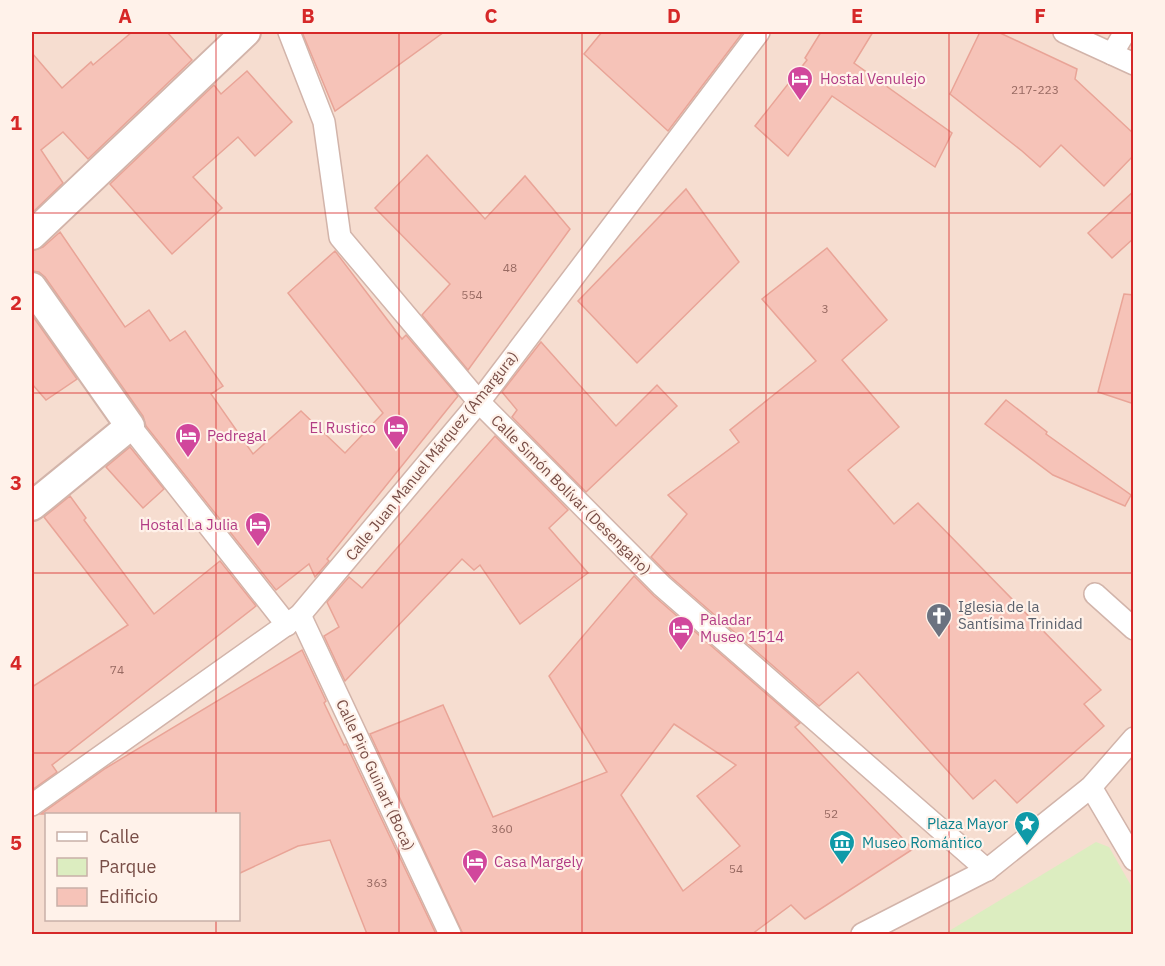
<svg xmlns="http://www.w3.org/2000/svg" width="1165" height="966" viewBox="0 0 1165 966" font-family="'IBM Plex Sans',sans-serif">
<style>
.residential{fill:#f6ddd0;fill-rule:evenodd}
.green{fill:#dcedc0}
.building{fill:#f6c3b8;stroke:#e9a497;stroke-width:1.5;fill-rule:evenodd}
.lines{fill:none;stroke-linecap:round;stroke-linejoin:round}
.pedestrian-casing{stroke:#d2b4aa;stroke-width:24}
.minor-casing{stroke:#d2b4aa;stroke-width:32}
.pedestrian{stroke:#fff;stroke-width:21}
.minor{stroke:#fff;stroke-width:28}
.grid{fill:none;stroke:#d62828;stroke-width:1.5;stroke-opacity:0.55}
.labels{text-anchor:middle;stroke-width:4.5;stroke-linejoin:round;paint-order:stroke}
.number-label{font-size:12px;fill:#986a62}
.hotel-label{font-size:15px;fill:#b23c85;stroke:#fff2ea;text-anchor:start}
.street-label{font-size:15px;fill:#784d46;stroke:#fff2ea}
.worship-label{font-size:15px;fill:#5b616d;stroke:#fff2ea;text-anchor:start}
.culture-label{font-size:15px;fill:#0d838f;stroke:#fff2ea;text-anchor:end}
.neatline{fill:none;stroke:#d62828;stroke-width:2}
.grid-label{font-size:20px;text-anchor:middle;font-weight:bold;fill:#d62828}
</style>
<rect width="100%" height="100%" fill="#feede2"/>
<path class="residential" d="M 32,32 L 1133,32 L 1133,934 L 32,934 ZM 46,814 L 238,814 L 238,920 L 46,920 Z"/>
<path class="green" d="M 1096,842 L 1109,847 L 1133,889 L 1133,934 L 944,934 Z"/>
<g class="building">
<path d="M 132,32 L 167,32 L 192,60 L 88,159 L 63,132 L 41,150 L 63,183 L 32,213 L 32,53 L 62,88 L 91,62 L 93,65 Z"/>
<path d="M 302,32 L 444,32 L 335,111 Z"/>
<path d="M 602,32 L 743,32 L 668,131 L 584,54 Z"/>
<path d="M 821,32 L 873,32 L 854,63 L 952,133 L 935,167 L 832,96 L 788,156 L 755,126 L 807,60 L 805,58 Z"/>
<path d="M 980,32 L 998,32 L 1077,69 L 1075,79 L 1134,134 L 1134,155 L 1104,186 L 1061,145 L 1040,167 L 1022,151 L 950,94 Z"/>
<path d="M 247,71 L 292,122 L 255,156 L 238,137 L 193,177 L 222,208 L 172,254 L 110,184 L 214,85 L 221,94 Z"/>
<path d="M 427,155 L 485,219 L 525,176 L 570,229 L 468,370 L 422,315 L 450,284 L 375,208 Z"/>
<path d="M 686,189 L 739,262 L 637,363 L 578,301 Z"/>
<path d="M 1134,191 L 1134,238 L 1112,258 L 1088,233 Z"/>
<path d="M 60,232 L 125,327 L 149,310 L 170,341 L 185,331 L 223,386 L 211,394 L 253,454 L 301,411 L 345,453 L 383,413 L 288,293 L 335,251 L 402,339 L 406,335 L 458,396 L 327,559 L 329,561 L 315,577 L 309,564 L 276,590 L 146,426 L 143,416 L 45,277 L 39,272 L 32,271 L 32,251 L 43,247 Z"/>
<path d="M 827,248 L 887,320 L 842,360 L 899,427 L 848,470 L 894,524 L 918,503 L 1101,690 L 1084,704 L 1104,726 L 1017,803 L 995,780 L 973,799 L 858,672 L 819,706 L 671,577 L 651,557 L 687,514 L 668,495 L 739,442 L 730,430 L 816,361 L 762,299 Z"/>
<path d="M 1124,294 L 1134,295 L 1134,404 L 1098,392 Z"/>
<path d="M 32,315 L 77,379 L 46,400 L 32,384 Z"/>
<path d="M 541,342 L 616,426 L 657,385 L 677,406 L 586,492 L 512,417 L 517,410 L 502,392 Z"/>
<path d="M 1006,400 L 1047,432 L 1046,434 L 1131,495 L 1125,506 L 1053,475 L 985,424 Z"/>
<path d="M 495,436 L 568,510 L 549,528 L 588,573 L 520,624 L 480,565 L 474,570 L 462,559 L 345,681 L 324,636 L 339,627 L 327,602 L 349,577 L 362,588 Z"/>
<path d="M 130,447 L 164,489 L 143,508 L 106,467 Z"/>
<path d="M 70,496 L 86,518 L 84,520 L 154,614 L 220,561 L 256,606 L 52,765 L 57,772 L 32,790 L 32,687 L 128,625 L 44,517 Z"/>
<path d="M 634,576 L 654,596 L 800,723 L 795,727 L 913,849 L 805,919 L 791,905 L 752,934 L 463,934 L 370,734 L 443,705 L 493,817 L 607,772 L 549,676 ZM 674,724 L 736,765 L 697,796 L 740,846 L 683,891 L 621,795 Z"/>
<path d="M 302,650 L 326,701 L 324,703 L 344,745 L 346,744 L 436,934 L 367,934 L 330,840 L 298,846 L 238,874 L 238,814 L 41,814 L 106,768 Z"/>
</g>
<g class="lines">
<defs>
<g id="pedestrian">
<path d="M 289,32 L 324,122 L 340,237 L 479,402 L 662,586 L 987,870"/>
<path d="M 1064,32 L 1134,64"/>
<path d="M 1112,54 L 1125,32"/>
<path d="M 130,426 L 287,625"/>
<path d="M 1095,594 L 1134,629"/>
<path d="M 300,615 L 450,934"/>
<path d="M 1091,787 L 1134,860"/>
<path d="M 32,805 L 300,615 L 479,402 L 759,32"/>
<path d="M 862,934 L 987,870 L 1091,787 L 1134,738"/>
</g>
<g id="minor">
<path d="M 32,235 L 246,32"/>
<path d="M 32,287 L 130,426 L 32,506"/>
</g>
</defs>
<use href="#pedestrian" class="pedestrian-casing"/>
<use href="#minor" class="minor-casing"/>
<use href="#pedestrian" class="pedestrian"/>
<use href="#minor" class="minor"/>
</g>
<path class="grid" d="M 216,32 L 216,814M 399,32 L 399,934M 582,32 L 582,934M 766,32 L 766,934M 949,32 L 949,934M 32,213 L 1134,213M 32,393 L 1134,393M 32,573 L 1134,573M 32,753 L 1134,753M 216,920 L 216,934"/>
<defs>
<symbol id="hotel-pin" viewBox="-11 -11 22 30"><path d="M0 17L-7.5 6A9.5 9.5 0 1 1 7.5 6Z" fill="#d1479c" stroke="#fff2ea"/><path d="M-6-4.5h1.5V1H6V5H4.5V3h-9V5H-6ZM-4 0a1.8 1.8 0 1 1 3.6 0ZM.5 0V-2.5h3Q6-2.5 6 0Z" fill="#fff"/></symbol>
<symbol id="church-pin" viewBox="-11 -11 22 30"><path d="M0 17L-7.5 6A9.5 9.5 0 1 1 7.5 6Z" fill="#6b7280" stroke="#fff2ea"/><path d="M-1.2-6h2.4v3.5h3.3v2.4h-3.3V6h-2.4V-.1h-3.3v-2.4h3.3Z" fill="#fff"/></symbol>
<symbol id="sight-pin" viewBox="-11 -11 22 30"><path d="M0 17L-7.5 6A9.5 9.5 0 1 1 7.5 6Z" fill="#0f9aa8" stroke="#fff2ea"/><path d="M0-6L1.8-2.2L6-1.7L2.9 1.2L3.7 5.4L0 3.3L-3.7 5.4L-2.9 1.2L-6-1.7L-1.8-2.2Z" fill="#fff"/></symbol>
<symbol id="museum-pin" viewBox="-11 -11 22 30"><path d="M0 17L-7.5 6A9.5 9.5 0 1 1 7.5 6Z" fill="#0f9aa8" stroke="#fff2ea"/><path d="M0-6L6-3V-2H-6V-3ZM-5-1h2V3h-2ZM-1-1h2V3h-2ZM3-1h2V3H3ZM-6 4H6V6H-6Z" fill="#fff"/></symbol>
</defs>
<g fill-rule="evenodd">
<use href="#hotel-pin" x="785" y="64" width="30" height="40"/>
<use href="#hotel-pin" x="381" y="413" width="30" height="40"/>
<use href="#hotel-pin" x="173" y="421" width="30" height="40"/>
<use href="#hotel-pin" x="243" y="510" width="30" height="40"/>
<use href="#church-pin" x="924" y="601" width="30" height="40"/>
<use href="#hotel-pin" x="666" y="614" width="30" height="40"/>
<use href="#sight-pin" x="1012" y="809" width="30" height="40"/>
<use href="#museum-pin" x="827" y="828" width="30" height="40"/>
<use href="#hotel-pin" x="460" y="847" width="30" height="40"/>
</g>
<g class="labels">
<g class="number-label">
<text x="1035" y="94">217-223</text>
<text x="510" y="272">48</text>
<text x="472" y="299">554</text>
<text x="825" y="313">3</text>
<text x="117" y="674">74</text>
<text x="831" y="818">52</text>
<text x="502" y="833">360</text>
<text x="736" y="873">54</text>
<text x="377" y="887">363</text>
</g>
<g class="hotel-label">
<text x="820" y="84">Hostal Venulejo</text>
<text x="376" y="433" text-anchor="end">El Rustico</text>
<text x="207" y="441">Pedregal</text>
<text x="238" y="530" text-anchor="end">Hostal La Julia</text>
<text x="700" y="625">Paladar<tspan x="700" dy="17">Museo 1514</tspan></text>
<text x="494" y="867">Casa Margely</text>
</g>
<g class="street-label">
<text transform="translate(432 456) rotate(-51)" y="5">Calle Juan Manuel Márquez (Amargura)</text>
<text transform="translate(571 495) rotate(45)" y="5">Calle Simón Bolívar (Desengaño)</text>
<text transform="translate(375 775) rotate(65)" y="5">Calle Piro Guinart (Boca)</text>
</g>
<g class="worship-label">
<text x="958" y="612">Iglesia de la<tspan x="958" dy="17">Santísima Trinidad</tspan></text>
</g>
<g class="culture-label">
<text x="1008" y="829">Plaza Mayor</text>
<text x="862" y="848" text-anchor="start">Museo Romántico</text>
</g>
</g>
<rect width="1165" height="966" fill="none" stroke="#fff2ea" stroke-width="66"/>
<rect x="45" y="813" width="195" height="108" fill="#fff2ea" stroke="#c9b0a8" stroke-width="1.5"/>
<rect x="57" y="832" width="30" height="9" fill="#ffffff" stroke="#c9b0a8" stroke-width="1.5"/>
<text x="99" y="843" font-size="18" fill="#784d46">Calle</text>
<rect x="57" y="858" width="30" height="18" fill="#dcedc0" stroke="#c9b0a8" stroke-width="1.5"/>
<text x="99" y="873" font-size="18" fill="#784d46">Parque</text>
<rect x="57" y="888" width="30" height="18" fill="#f6c3b8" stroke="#c9b0a8" stroke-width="1.5"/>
<text x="99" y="903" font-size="18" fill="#784d46">Edificio</text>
<rect x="33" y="33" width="1099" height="900" class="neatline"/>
<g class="grid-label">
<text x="125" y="23">A</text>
<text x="308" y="23">B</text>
<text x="491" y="23">C</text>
<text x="674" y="23">D</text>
<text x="857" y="23">E</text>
<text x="1040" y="23">F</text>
<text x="16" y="130">1</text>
<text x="16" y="310">2</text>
<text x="16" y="490">3</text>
<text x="16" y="670">4</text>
<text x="16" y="850">5</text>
</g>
</svg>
